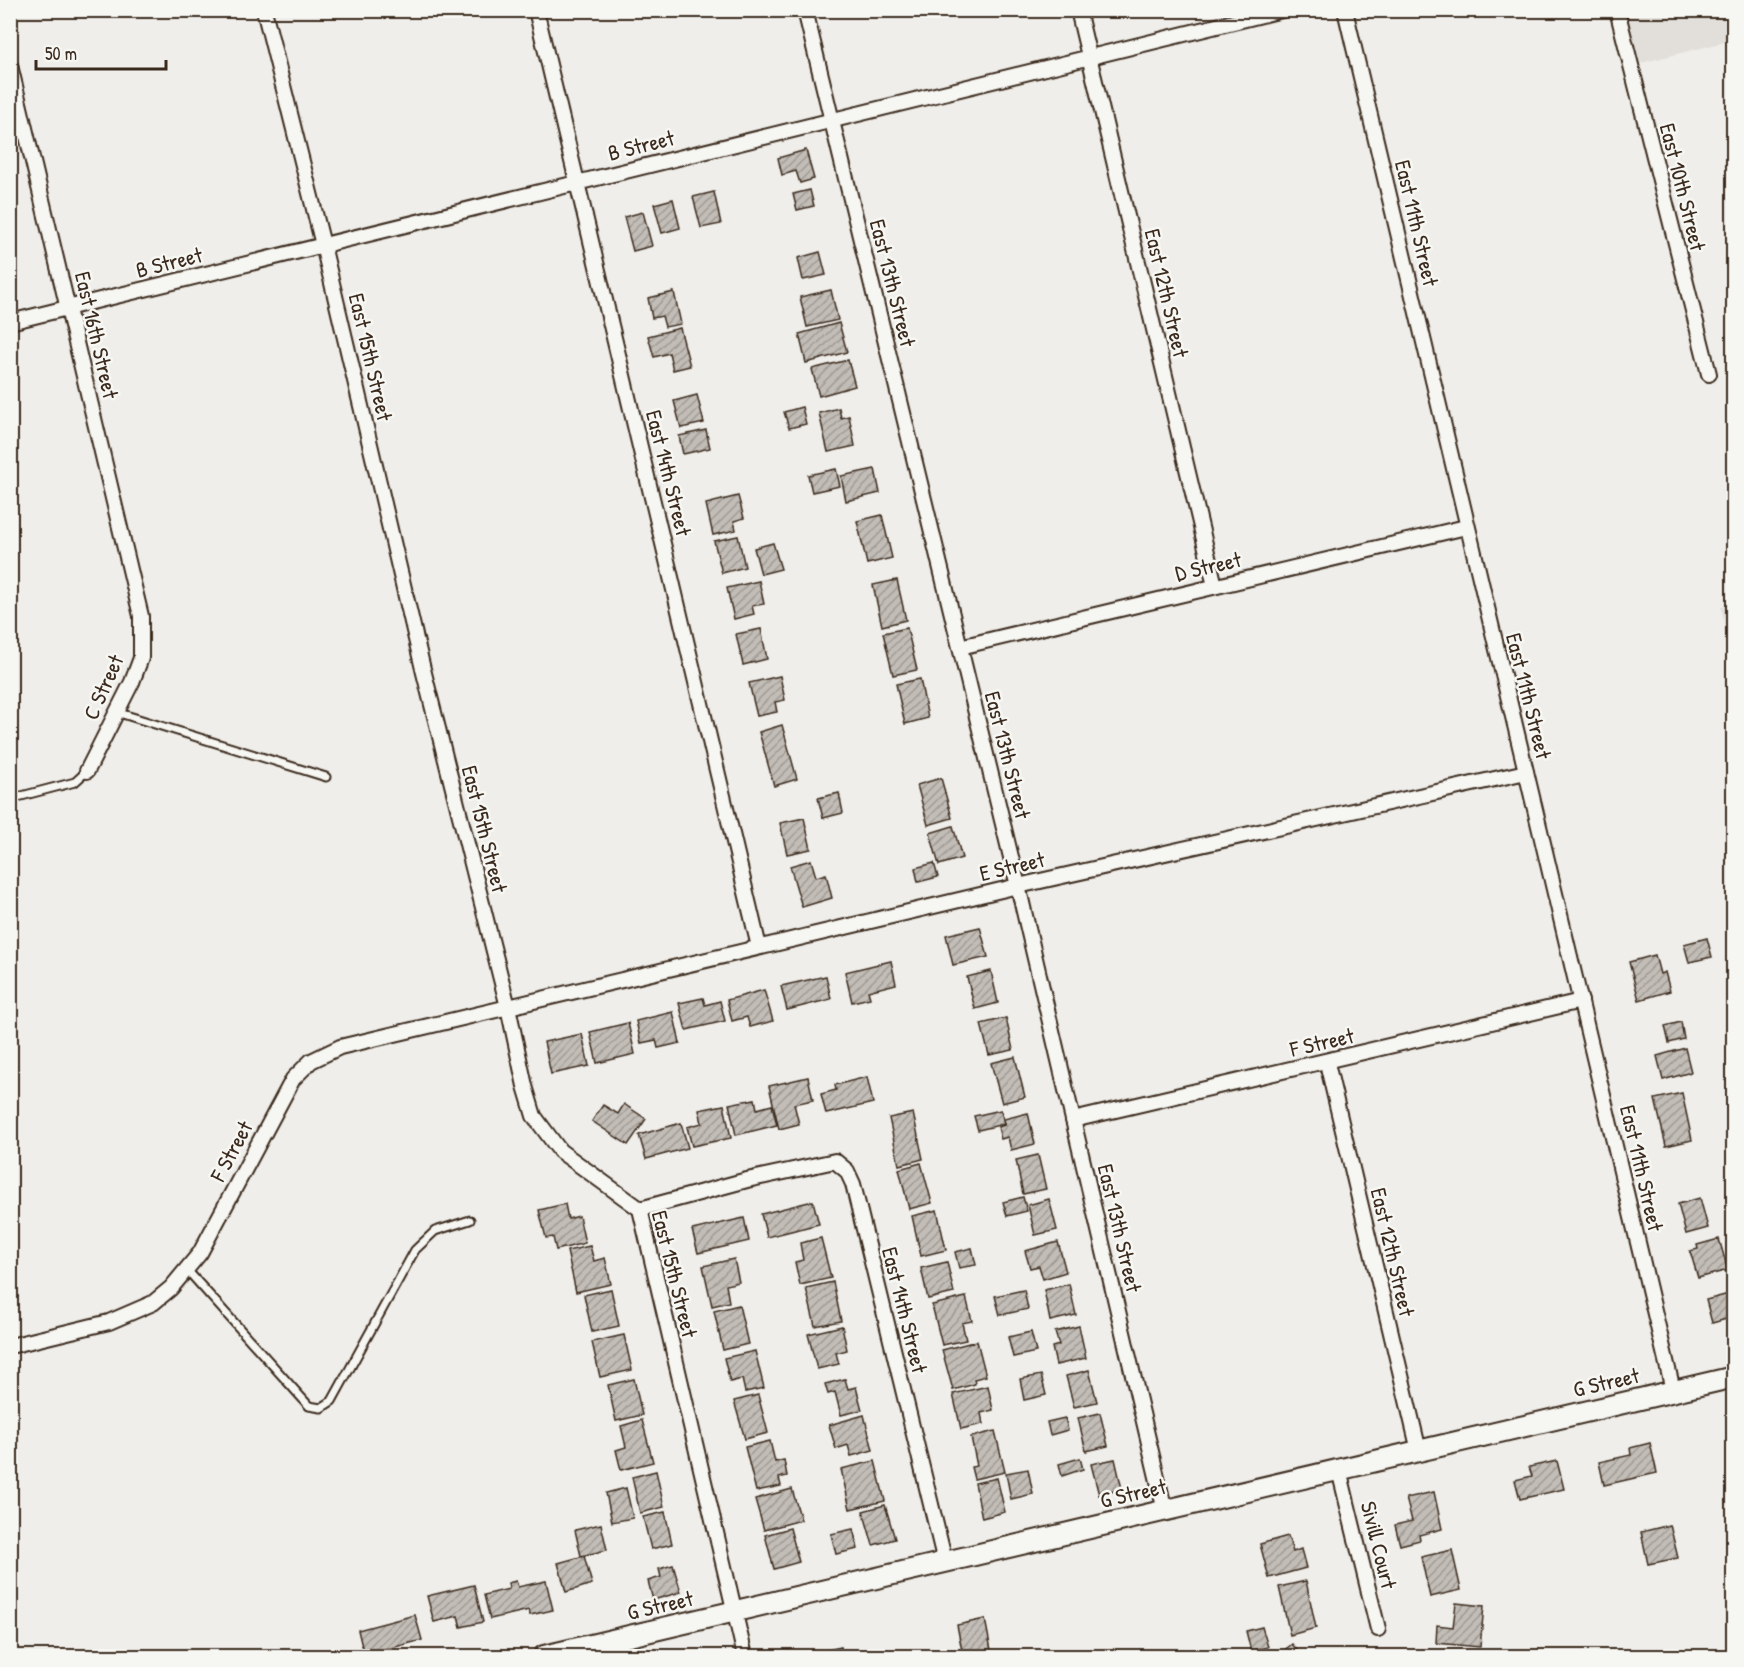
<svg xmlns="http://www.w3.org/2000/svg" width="1744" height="1667" viewBox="0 0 1744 1667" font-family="'Patrick Hand',sans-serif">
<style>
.built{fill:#e2dfdb}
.building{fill:url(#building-hatch);stroke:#3b2a1e;stroke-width:1.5}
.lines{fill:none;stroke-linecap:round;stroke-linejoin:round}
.service-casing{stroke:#3b2a1e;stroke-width:11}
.minor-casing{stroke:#3b2a1e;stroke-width:18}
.secondary-casing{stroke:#3b2a1e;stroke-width:24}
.service{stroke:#f6f6f2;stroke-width:7}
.minor{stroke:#f6f6f2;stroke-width:14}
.secondary{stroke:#f6f6f2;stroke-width:20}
.labels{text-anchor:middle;stroke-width:5;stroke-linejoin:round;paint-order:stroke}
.street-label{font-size:22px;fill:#3b2a1e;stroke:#f6f6f2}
</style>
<defs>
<pattern id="building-hatch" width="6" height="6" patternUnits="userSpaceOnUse" patternTransform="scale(1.5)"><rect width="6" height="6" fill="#c2bdb7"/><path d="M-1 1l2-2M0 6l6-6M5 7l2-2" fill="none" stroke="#9f9a94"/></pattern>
</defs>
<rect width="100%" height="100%" fill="#efeeea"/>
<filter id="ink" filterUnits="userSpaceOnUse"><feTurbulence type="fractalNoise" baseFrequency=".0167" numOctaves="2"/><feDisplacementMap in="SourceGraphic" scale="12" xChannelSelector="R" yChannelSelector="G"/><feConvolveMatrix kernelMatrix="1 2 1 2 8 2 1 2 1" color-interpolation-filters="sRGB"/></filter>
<g filter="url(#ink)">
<g class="built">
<path d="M 1625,11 L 1733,11 L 1733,40 L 1637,64 Z"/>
<path d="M 1733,604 L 1734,604 L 1733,660 L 1721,607 Z"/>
</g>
<g class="building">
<path d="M 806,150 L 814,179 L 800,183 L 796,171 L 782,175 L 778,158 Z"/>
<path d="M 810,190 L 814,206 L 797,210 L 793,194 Z"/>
<path d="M 714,192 L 721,224 L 701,228 L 693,197 Z"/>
<path d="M 673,199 L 680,228 L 662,233 L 654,204 Z"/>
<path d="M 643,212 L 652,246 L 633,251 L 624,217 Z"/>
<path d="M 820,252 L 826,275 L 803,280 L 798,258 Z"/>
<path d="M 831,290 L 838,320 L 807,327 L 800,297 Z"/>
<path d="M 674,292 L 681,324 L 665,327 L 662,316 L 652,318 L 648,298 Z"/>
<path d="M 839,323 L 847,352 L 806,363 L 799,334 Z"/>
<path d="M 680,328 L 690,366 L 673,370 L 669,353 L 654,357 L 648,336 Z"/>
<path d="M 848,360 L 855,386 L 819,396 L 812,369 Z"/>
<path d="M 697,395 L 704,423 L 681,428 L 674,401 Z"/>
<path d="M 802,407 L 806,424 L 789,428 L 784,412 Z"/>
<path d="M 839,408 L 841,418 L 849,416 L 855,446 L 828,452 L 819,413 Z"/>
<path d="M 706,430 L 710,448 L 683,454 L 679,436 Z"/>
<path d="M 836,469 L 840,486 L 812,492 L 808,475 Z"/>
<path d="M 875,469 L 880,493 L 846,501 L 841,476 Z"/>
<path d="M 738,496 L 744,518 L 734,521 L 736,530 L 713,535 L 706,504 Z"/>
<path d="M 882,515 L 892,558 L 867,564 L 857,521 Z"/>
<path d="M 738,536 L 745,567 L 722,573 L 714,541 Z"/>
<path d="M 773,543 L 781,569 L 761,574 L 754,548 Z"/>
<path d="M 897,580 L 906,620 L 882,626 L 873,585 Z"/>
<path d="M 759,581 L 764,604 L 752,606 L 754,614 L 734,619 L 727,588 Z"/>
<path d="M 907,628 L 917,670 L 893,675 L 883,633 Z"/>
<path d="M 761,629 L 767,659 L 743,665 L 736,634 Z"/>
<path d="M 780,676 L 785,700 L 775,702 L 777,712 L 757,716 L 749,683 Z"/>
<path d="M 920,679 L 928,718 L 905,724 L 896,684 Z"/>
<path d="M 782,725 L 797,779 L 774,786 L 759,732 Z"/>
<path d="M 941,778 L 952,818 L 928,825 L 917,785 Z"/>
<path d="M 839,793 L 843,813 L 823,818 L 818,798 Z"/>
<path d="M 804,818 L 811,849 L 787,854 L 780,823 Z"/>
<path d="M 953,826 L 962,858 L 939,865 L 930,833 Z"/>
<path d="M 811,860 L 816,877 L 826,874 L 832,898 L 802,907 L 790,866 Z"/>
<path d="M 934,863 L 938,877 L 918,882 L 915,868 Z"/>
<path d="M 980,927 L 988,957 L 953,965 L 946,935 Z"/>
<path d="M 1707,938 L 1712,957 L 1689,962 L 1684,944 Z"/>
<path d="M 1655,955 L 1660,974 L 1665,972 L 1670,991 L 1639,1000 L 1629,962 Z"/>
<path d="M 891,961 L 896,984 L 868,991 L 870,998 L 852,1002 L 845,972 Z"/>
<path d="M 991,971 L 998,1003 L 975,1009 L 967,977 Z"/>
<path d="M 826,976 L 831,999 L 787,1010 L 781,986 Z"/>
<path d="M 764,990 L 773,1021 L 750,1027 L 747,1017 L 732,1021 L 727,1000 Z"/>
<path d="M 703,998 L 705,1005 L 720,1001 L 725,1021 L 686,1030 L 679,1003 Z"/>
<path d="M 673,1012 L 680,1043 L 658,1048 L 656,1040 L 641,1043 L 636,1021 Z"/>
<path d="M 1006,1018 L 1013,1050 L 989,1055 L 981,1024 Z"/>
<path d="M 1681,1022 L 1684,1039 L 1669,1043 L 1665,1026 Z"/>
<path d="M 628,1023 L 635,1054 L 597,1063 L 590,1032 Z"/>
<path d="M 582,1034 L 589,1066 L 551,1074 L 544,1042 Z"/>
<path d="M 1685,1048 L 1691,1072 L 1663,1080 L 1657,1056 Z"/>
<path d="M 1015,1057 L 1025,1097 L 1002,1103 L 991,1063 Z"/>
<path d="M 808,1077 L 813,1100 L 794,1104 L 799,1124 L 779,1129 L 769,1086 Z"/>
<path d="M 867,1077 L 873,1103 L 826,1114 L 821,1094 L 836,1090 L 835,1085 Z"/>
<path d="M 1682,1093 L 1692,1140 L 1666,1146 L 1655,1099 Z"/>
<path d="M 755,1099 L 757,1109 L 772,1105 L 777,1125 L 736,1135 L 729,1104 Z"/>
<path d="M 624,1104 L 646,1119 L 628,1145 L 592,1121 L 603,1105 L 618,1114 Z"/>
<path d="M 724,1105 L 731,1138 L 692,1146 L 687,1127 L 702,1123 L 699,1110 Z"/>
<path d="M 1001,1110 L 1004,1124 L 978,1130 L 974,1116 Z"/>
<path d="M 913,1113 L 923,1159 L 899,1165 L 889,1118 Z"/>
<path d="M 1028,1113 L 1035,1144 L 1011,1150 L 1008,1137 L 1001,1139 L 998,1127 L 1005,1125 L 1004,1119 Z"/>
<path d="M 681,1123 L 688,1148 L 646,1159 L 639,1135 Z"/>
<path d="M 1038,1155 L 1046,1189 L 1023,1194 L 1016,1160 Z"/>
<path d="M 921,1163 L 932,1203 L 909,1209 L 899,1169 Z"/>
<path d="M 1023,1197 L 1027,1211 L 1007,1216 L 1003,1202 Z"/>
<path d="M 1700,1198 L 1708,1228 L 1686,1234 L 1678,1204 Z"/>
<path d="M 1049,1199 L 1057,1230 L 1035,1235 L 1028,1205 Z"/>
<path d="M 813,1201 L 819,1224 L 767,1237 L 761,1214 Z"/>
<path d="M 565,1204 L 568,1219 L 579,1216 L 585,1243 L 556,1250 L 553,1237 L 546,1238 L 539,1210 Z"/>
<path d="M 937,1210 L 946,1250 L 921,1256 L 912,1216 Z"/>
<path d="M 744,1218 L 749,1241 L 698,1253 L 692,1230 Z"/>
<path d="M 821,1238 L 831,1278 L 800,1285 L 795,1262 L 803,1260 L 800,1243 Z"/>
<path d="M 1719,1239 L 1728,1270 L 1698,1278 L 1690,1251 L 1698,1249 L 1697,1245 Z"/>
<path d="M 1058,1242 L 1066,1272 L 1043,1279 L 1039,1266 L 1030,1268 L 1025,1251 Z"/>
<path d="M 590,1246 L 594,1261 L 605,1258 L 611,1284 L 576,1292 L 567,1251 Z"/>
<path d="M 972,1248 L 976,1265 L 959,1268 L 955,1252 Z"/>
<path d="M 734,1259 L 739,1282 L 726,1285 L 729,1302 L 712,1306 L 703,1266 Z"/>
<path d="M 947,1262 L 954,1293 L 928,1299 L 921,1268 Z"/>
<path d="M 833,1282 L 841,1321 L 815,1326 L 806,1288 Z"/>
<path d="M 1069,1284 L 1076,1315 L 1050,1321 L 1044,1290 Z"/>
<path d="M 611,1289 L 619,1326 L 592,1332 L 584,1295 Z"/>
<path d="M 1024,1290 L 1028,1309 L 1000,1315 L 995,1296 Z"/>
<path d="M 1729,1294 L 1734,1317 L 1712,1323 L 1706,1300 Z"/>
<path d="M 966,1297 L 972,1321 L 962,1323 L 966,1340 L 942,1345 L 932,1305 Z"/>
<path d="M 739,1305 L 748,1344 L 723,1350 L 714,1311 Z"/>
<path d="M 842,1326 L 847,1350 L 836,1353 L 839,1364 L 817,1369 L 808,1334 Z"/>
<path d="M 1079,1326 L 1086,1358 L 1056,1365 L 1052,1347 L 1059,1345 L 1055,1332 Z"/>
<path d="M 1031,1332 L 1036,1352 L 1013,1357 L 1008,1337 Z"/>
<path d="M 624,1335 L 632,1370 L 600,1377 L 592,1342 Z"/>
<path d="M 977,1341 L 986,1376 L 974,1379 L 975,1384 L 953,1390 L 942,1350 Z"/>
<path d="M 755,1351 L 764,1388 L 745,1392 L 742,1379 L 730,1382 L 724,1358 Z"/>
<path d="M 1089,1370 L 1097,1402 L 1074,1407 L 1066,1376 Z"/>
<path d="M 1041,1375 L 1046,1395 L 1024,1400 L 1020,1379 Z"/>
<path d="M 634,1379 L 642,1415 L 616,1421 L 608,1385 Z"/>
<path d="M 845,1379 L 848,1389 L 856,1387 L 862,1410 L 841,1415 L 835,1392 L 828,1394 L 825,1384 Z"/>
<path d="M 988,1386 L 993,1410 L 981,1413 L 983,1424 L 961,1429 L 953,1394 Z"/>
<path d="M 758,1395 L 768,1433 L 745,1439 L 734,1401 Z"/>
<path d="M 1100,1413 L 1108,1446 L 1086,1451 L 1078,1418 Z"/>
<path d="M 864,1415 L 873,1450 L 851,1456 L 848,1445 L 836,1449 L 829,1425 Z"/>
<path d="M 1065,1418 L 1068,1430 L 1050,1435 L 1047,1422 Z"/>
<path d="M 642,1420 L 653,1462 L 621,1470 L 616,1450 L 626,1447 L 621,1426 Z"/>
<path d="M 995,1431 L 1005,1472 L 974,1479 L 971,1467 L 977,1466 L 971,1437 Z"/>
<path d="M 770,1441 L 775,1462 L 784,1460 L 787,1476 L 779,1478 L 781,1486 L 756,1491 L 745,1447 Z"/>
<path d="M 1650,1443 L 1657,1473 L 1604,1485 L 1599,1462 L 1631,1455 L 1630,1448 Z"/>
<path d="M 1080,1458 L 1083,1469 L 1062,1476 L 1059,1464 Z"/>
<path d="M 1115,1459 L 1122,1489 L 1099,1495 L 1091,1464 Z"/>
<path d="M 875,1461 L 885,1501 L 850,1509 L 841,1469 Z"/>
<path d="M 1557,1461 L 1564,1489 L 1520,1499 L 1515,1480 L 1532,1476 L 1529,1467 Z"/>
<path d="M 1028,1469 L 1033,1494 L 1011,1499 L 1006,1473 Z"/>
<path d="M 656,1471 L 664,1507 L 640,1513 L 632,1477 Z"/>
<path d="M 997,1478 L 1005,1512 L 982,1518 L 975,1483 Z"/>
<path d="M 626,1488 L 633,1518 L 612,1522 L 606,1493 Z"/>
<path d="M 792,1489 L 801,1520 L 764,1530 L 755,1499 Z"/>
<path d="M 1434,1492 L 1442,1529 L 1419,1535 L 1420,1540 L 1400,1545 L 1395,1525 L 1412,1521 L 1406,1498 Z"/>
<path d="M 885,1505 L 895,1539 L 873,1545 L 863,1511 Z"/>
<path d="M 665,1512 L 672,1544 L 651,1549 L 643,1517 Z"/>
<path d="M 601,1524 L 607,1550 L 581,1556 L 575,1530 Z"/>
<path d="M 1670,1525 L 1678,1558 L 1648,1564 L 1641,1532 Z"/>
<path d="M 790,1528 L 799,1562 L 774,1569 L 765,1535 Z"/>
<path d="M 853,1529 L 858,1549 L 836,1554 L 831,1534 Z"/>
<path d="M 1288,1536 L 1293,1552 L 1301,1549 L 1306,1568 L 1269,1578 L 1260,1544 Z"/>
<path d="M 1452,1550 L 1461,1590 L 1430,1597 L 1421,1557 Z"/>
<path d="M 584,1556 L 592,1584 L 566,1592 L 558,1563 Z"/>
<path d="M 673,1565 L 681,1592 L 653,1600 L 648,1581 L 661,1577 L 659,1569 Z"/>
<path d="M 516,1581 L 518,1587 L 546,1581 L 553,1610 L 530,1615 L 529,1610 L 490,1619 L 484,1595 L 509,1589 L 508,1583 Z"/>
<path d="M 1306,1581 L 1316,1628 L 1290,1635 L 1279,1587 Z"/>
<path d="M 474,1585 L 483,1622 L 461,1627 L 458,1616 L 434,1622 L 427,1596 Z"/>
<path d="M 1456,1603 L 1484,1606 L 1480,1647 L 1436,1643 L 1437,1625 L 1453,1627 Z"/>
<path d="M 415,1615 L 422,1640 L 364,1655 L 358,1630 Z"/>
<path d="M 985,1619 L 991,1650 L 963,1656 L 957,1625 Z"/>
<path d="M 1262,1627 L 1268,1647 L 1251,1651 L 1246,1631 Z"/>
<path d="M 1292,1644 L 1300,1654 L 1296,1656 L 1277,1656 Z"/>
<path d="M 841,1647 L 843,1656 L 810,1656 L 810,1654 Z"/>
</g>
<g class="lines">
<defs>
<g id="service">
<path d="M 116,712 L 326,777"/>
<path d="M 10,799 L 75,782 L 87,771"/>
<path d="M 188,1271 L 309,1406 L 321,1408 L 332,1401 L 415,1250 L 435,1231 L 470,1220"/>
</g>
<g id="minor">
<path d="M 264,10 L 323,245 L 423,669 L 508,1007 L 525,1086 L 534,1116 L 560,1151 L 640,1209 L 745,1656"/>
<path d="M 536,10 L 759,947"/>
<path d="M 805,10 L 1018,886 L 1165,1511"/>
<path d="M 1078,10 L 1215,586"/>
<path d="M 1345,10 L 1673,1390"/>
<path d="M 1617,10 L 1709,374"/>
<path d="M 10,65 L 141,616 L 141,658 L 132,682 L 87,771"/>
<path d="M 10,322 L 1282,10"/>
<path d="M 960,647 L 1466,527"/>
<path d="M 1327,1063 L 1419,1451"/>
<path d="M 1073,1120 L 1581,1001"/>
<path d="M 640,1209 L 747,1180 L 835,1161 L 847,1171 L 853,1184 L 945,1562"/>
<path d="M 10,1346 L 109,1322 L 153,1303 L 171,1288 L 200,1253 L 293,1079 L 311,1061 L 340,1047 L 1018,886 L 1526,772"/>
<path d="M 1339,1470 L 1378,1629"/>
</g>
<path id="secondary" d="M 544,1656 L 1734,1377"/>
</defs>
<use href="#service" class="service-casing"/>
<use href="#minor" class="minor-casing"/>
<use href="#secondary" class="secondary-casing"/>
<use href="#service" class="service"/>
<use href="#minor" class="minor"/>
<use href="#secondary" class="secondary"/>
</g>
</g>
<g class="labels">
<g class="street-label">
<text transform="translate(641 145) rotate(-14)" y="8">B Street</text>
<text transform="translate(1683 187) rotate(76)" y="8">East 10th Street</text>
<text transform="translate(1417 223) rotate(77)" y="8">East 11th Street</text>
<text transform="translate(169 262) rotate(-14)" y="8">B Street</text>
<text transform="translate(893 283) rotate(76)" y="8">East 13th Street</text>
<text transform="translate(1167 293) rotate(77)" y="8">East 12th Street</text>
<text transform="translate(97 335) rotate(77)" y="8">East 16th Street</text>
<text transform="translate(371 357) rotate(77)" y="8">East 15th Street</text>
<text transform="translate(669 473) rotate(76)" y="8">East 14th Street</text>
<text transform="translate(1208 566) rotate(-13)" y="8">D Street</text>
<text transform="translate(103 687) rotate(-66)" y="8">C Street</text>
<text transform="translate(1529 696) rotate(76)" y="8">East 11th Street</text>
<text transform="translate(1008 755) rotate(76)" y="8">East 13th Street</text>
<text transform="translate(485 829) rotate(76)" y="8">East 15th Street</text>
<text transform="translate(1012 866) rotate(-13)" y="8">E Street</text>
<text transform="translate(1322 1042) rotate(-13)" y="8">F Street</text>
<text transform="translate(231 1151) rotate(-62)" y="8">F Street</text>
<text transform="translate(1642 1168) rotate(77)" y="8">East 11th Street</text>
<text transform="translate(1120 1228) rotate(77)" y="8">East 13th Street</text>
<text transform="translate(1393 1252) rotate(77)" y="8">East 12th Street</text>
<text transform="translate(675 1274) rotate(76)" y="8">East 15th Street</text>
<text transform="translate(905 1310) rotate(76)" y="8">East 14th Street</text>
<text transform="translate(1606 1382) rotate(-13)" y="8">G Street</text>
<text transform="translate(1133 1493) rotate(-13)" y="8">G Street</text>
<text transform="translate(1379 1545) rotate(76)" y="8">Sivill Court</text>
<text transform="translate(660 1605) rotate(-13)" y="8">G Street</text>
</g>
</g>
<rect width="1744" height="1667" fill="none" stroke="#f6f6f2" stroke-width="36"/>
<rect x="18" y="18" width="1708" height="1631" fill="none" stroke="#3b2a1e" stroke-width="2" filter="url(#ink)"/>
<path d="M36 60v9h130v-9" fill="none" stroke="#3b2a1e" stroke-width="3"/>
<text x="45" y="60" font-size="18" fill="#3b2a1e" stroke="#f6f6f2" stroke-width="4.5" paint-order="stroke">50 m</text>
</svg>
